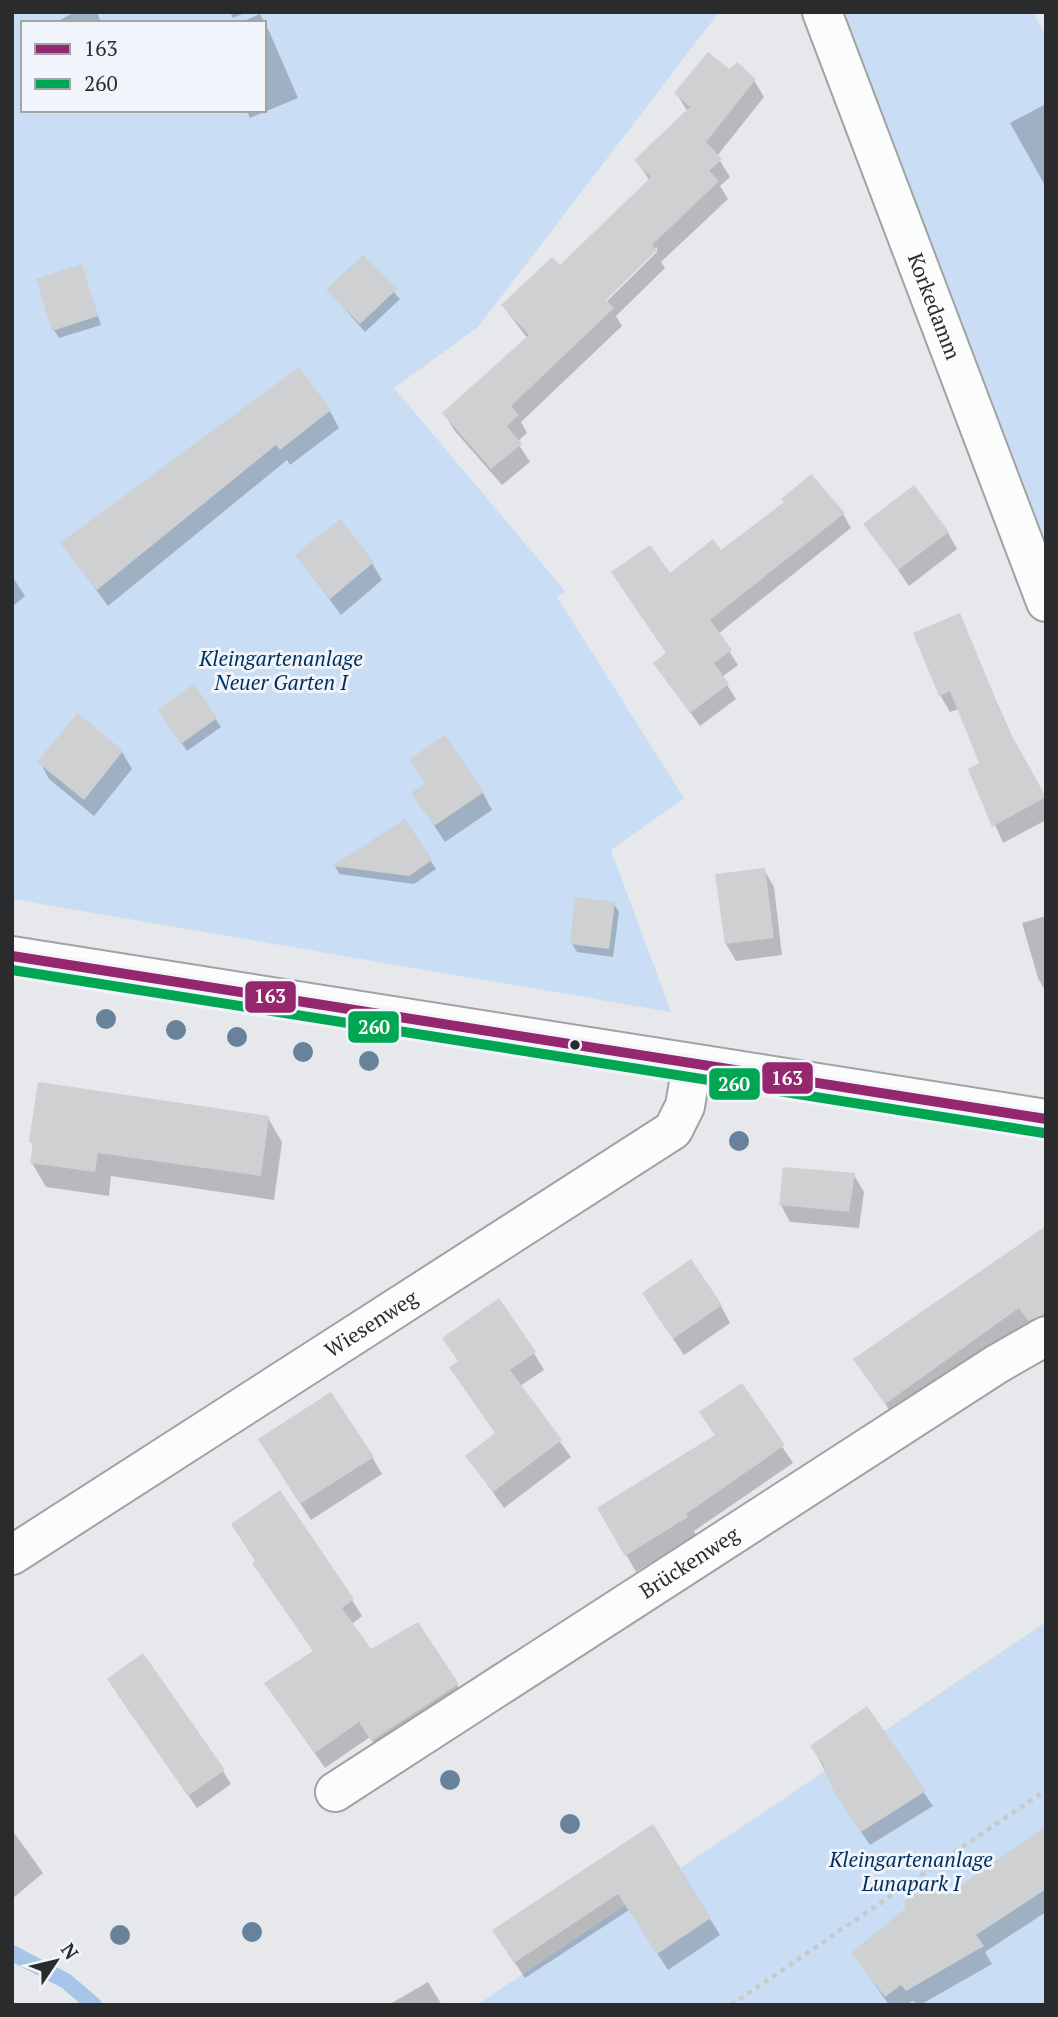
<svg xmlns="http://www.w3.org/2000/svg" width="1058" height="2017" viewBox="0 0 1058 2017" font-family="'PT Serif',serif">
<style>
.green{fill:#c9ddf4;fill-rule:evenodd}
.shadow{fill:#0003;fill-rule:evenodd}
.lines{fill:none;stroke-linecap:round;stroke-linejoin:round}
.stream{stroke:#a6c5e9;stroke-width:16}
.building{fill:#ced0d1}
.minor-casing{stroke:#a0a2a4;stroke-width:42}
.major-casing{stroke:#a0a2a4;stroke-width:42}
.path{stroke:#c9c9ca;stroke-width:4.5;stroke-dasharray:5 5;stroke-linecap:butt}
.minor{stroke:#fbfcfc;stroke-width:38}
.major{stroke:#fbfcfc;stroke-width:38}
.bus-1-casing{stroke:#f1f5fb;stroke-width:16}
.bus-2-casing{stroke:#f1f5fb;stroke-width:16}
.bus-1{stroke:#95276e;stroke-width:10}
.bus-2{stroke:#00a651;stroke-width:10}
.tree{fill:#68829c}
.bus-dot{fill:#292b2c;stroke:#f1f5fb;stroke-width:2.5}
.labels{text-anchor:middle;stroke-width:6;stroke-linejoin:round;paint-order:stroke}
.street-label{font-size:21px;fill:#292b2c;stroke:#f1f5fb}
.park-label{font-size:21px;font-style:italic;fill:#002e5b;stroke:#f1f5fb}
.line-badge{stroke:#f1f5fb;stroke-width:2.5}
.badge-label{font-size:19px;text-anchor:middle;font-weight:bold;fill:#fff}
</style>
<rect width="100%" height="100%" fill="#e6e8eb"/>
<g class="green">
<path d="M 12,12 L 719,12 L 478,327 L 394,388 L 565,591 L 557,597 L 684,798 L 611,850 L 671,1012 L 12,899 ZM 23,23 L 264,23 L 264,110 L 23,110 Z"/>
<path d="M 844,12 L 1032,12 L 1046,35 L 1046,542 Z"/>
<path d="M 1046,1622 L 1046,2005 L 477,2005 Z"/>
</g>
<g class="shadow">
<path d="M 75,12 L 97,12 L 101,23 L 54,23 Z"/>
<path d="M 230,12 L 247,12 L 233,18 Z"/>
<path d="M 260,14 L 269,31 L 298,98 L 250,118 L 246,110 L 264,110 L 264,23 L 239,23 Z"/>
<path d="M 729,72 L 754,80 L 764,97 L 717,156 L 730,177 L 720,186 L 728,199 L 661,262 L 665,268 L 616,316 L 622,326 L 521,422 L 527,433 L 517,442 L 530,462 L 502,485 L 454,430 L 444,413 L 528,339 L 503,306 L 559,267 L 650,181 L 637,161 L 688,112 L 676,93 ZM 657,247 L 657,252 L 601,307 L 598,305 Z"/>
<path d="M 1046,104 L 1046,187 L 1010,123 Z"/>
<path d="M 363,257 L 400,299 L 365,332 L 329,291 Z"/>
<path d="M 81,266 L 101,325 L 59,338 L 54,330 Z"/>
<path d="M 330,411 L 339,428 L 290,465 L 287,460 L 108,606 L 62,543 Z"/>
<path d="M 843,514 L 851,528 L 718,634 L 738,665 L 722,677 L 736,699 L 700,726 L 655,663 L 667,654 L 669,576 L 721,553 Z"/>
<path d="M 866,524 L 948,533 L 957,549 L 909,586 Z"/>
<path d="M 297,555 L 372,563 L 382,580 L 341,615 Z"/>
<path d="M 12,576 L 25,596 L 12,607 Z"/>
<path d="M 959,616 L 1016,746 L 1046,800 L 1046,820 L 1003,843 L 971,770 L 982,764 L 959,709 L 950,712 L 940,695 Z"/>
<path d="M 193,686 L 221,727 L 187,751 L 165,719 Z"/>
<path d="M 122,752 L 132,769 L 94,816 L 49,779 L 40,762 Z"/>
<path d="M 412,760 L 483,793 L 492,810 L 445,842 L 413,794 L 427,785 Z"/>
<path d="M 405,821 L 436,869 L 414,884 L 339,874 L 335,866 Z"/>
<path d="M 764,870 L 774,887 L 782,955 L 736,961 L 726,944 Z"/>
<path d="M 614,904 L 619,912 L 613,957 L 577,952 L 572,944 Z"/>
<path d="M 1046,916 L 1046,992 L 1038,978 L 1022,923 Z"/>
<path d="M 268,1118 L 282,1142 L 274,1200 L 111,1176 L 109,1196 L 46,1187 L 32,1163 L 34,1148 L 31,1142 Z"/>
<path d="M 854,1175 L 864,1192 L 859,1228 L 790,1222 L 781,1205 Z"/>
<path d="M 1046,1240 L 1046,1326 L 896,1420 L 855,1359 Z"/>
<path d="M 721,1306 L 730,1323 L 684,1355 L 654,1311 Z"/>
<path d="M 444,1338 L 534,1353 L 544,1370 L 520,1386 L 571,1457 L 504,1508 L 467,1456 L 496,1434 L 451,1367 L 459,1362 Z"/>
<path d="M 741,1385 L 793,1463 L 694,1531 L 696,1535 L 636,1572 L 600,1509 L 716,1436 Z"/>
<path d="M 270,1456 L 372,1457 L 382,1474 L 311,1520 Z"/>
<path d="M 254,1564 L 352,1600 L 362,1616 L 352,1624 L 370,1651 L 457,1685 L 467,1701 L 382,1756 L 370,1737 L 325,1768 L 266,1684 L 314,1652 Z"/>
<path d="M 116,1692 L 223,1771 L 231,1784 L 197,1808 Z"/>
<path d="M 867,1709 L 933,1806 L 870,1845 L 843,1805 L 812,1746 Z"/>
<path d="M 653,1826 L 720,1935 L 668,1970 L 629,1910 L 525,1978 L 504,1947 Z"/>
<path d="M 12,1830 L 43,1873 L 12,1899 Z"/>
<path d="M 1046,1856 L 1046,1912 L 985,1952 L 992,1964 L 920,2005 L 912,2001 L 907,2005 L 889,2005 L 853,1953 L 944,1898 Z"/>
<path d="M 428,1982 L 442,2005 L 391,2005 L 390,2004 Z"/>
</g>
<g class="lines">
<path class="stream" d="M 12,1953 L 66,1981 L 94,2005"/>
</g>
<g class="building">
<path d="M 708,52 L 729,69 L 737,62 L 756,79 L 706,142 L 722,159 L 709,171 L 719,181 L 652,245 L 657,250 L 606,300 L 614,308 L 511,406 L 519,415 L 507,426 L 522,444 L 491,469 L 442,413 L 529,335 L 501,305 L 552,257 L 560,265 L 651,177 L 634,160 L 690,107 L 674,93 Z"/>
<path d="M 363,255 L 397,289 L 360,324 L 326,290 Z"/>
<path d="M 82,264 L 98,316 L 52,331 L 36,279 Z"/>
<path d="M 299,367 L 331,410 L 280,450 L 276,445 L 97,590 L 60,543 Z"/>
<path d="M 811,474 L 845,513 L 710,620 L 732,650 L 714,663 L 729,684 L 690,713 L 653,663 L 666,653 L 611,572 L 650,545 L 670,573 L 713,539 L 721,550 L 784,502 L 781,499 Z"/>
<path d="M 914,485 L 949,532 L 898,570 L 863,524 Z"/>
<path d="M 340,519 L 374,562 L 330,599 L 295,555 Z"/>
<path d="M 960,613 L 1007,727 L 1046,797 L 992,827 L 968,769 L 979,763 L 950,691 L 939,696 L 913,633 Z"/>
<path d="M 194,684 L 217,718 L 181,744 L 158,710 Z"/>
<path d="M 78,713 L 123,751 L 84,800 L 37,762 Z"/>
<path d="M 445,735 L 484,792 L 434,826 L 411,793 L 426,783 L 409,760 Z"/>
<path d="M 405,819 L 432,860 L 409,876 L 332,866 Z"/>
<path d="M 765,868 L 774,938 L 725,944 L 715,874 Z"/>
<path d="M 575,897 L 615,902 L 609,949 L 570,944 Z"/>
<path d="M 38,1082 L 269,1116 L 261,1176 L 98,1153 L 95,1172 L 30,1163 L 33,1143 L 29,1142 Z"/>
<path d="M 783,1167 L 855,1173 L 849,1212 L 779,1205 Z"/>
<path d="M 1046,1226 L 1046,1314 L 1028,1321 L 1019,1308 L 885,1404 L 853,1359 Z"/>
<path d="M 691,1259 L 722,1305 L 673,1339 L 642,1293 Z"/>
<path d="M 499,1298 L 536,1352 L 510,1370 L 562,1440 L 493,1492 L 465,1456 L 495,1433 L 449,1367 L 458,1361 L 442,1338 Z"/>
<path d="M 742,1383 L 785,1445 L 686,1514 L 688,1517 L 625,1556 L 597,1508 L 715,1435 L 699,1412 Z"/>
<path d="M 331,1392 L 374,1457 L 300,1504 L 258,1439 Z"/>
<path d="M 280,1490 L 354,1599 L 342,1608 L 371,1649 L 418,1622 L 459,1684 L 371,1741 L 359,1722 L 315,1753 L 264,1683 L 313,1651 L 252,1563 L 255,1561 L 231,1524 Z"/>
<path d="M 143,1653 L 225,1770 L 188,1796 L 107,1679 Z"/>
<path d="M 867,1706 L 926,1791 L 861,1832 L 833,1790 L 823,1764 L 810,1746 Z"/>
<path d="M 653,1824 L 711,1918 L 657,1954 L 618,1894 L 514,1963 L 492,1930 Z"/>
<path d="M 1046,1826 L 1046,1889 L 976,1935 L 984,1946 L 906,1991 L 901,1985 L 885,1997 L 851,1953 L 906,1908 L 903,1902 L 933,1881 L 945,1896 Z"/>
</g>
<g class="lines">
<defs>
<g id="minor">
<path id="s1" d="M 822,12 L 1046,602"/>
<path id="s2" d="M 12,1555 L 673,1130 L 685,1106 L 692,1065"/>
<path id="s3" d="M 335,1792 L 997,1364 L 1046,1336"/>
</g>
<path id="major" d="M 12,956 L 1046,1119"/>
</defs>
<use href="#minor" class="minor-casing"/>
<use href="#major" class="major-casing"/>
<path class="path" d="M 731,2005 L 1046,1790"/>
<use href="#minor" class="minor"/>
<use href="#major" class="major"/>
<defs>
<path id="bus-1" d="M 12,956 L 1046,1119"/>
<path id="bus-2" d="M 12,970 L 1044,1133"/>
</defs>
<use href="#bus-1" class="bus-1-casing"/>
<use href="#bus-2" class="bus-2-casing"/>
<use href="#bus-1" class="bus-1"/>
<use href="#bus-2" class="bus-2"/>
</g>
<g class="tree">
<circle cx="106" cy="1019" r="10"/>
<circle cx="176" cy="1030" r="10"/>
<circle cx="237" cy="1037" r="10"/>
<circle cx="303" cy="1052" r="10"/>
<circle cx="369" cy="1061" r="10"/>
<circle cx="739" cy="1141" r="10"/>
<circle cx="450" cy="1780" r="10"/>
<circle cx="570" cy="1824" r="10"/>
<circle cx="252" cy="1932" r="10"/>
<circle cx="120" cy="1935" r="10"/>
</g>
<circle class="bus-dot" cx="575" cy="1045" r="6"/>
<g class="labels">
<g class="street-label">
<text dy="7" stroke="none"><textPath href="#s1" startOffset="315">Korkedamm</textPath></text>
<text dy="7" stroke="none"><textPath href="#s2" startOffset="427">Wiesenweg</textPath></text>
<text dy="7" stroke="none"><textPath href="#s3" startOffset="422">Brückenweg</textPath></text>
</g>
<g class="park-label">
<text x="281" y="666">Kleingartenanlage<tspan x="281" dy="24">Neuer Garten I</tspan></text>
<text x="911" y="1867">Kleingartenanlage<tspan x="911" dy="24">Lunapark I</tspan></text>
</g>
</g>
<g class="line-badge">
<rect x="244" y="980" width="53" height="34" rx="7" fill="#95276e"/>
<rect x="347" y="1010" width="53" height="34" rx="7" fill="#00a651"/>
<rect x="761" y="1061" width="53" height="34" rx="7" fill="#95276e"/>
<rect x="708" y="1067" width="53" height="34" rx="7" fill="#00a651"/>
</g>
<g class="badge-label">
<text x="270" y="1003">163</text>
<text x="374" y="1034">260</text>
<text x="787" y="1085">163</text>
<text x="734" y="1091">260</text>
</g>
<rect width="1058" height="2017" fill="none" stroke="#292b2c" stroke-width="28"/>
<rect x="21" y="21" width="245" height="91" fill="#f1f5fb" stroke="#a1a4a8" stroke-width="2"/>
<rect x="35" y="44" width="35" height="10" fill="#95276e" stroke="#a1a4a8" stroke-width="2"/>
<text x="84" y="56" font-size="21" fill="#292b2c">163</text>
<rect x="35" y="79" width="35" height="10" fill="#00a651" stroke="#a1a4a8" stroke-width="2"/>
<text x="84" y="91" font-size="21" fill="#292b2c">260</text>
<g transform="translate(56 1961) rotate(55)" stroke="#f1f5fb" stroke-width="5" paint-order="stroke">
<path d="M0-5L12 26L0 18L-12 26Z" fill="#292b2c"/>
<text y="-10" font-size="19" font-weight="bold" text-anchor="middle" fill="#292b2c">N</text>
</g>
</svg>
